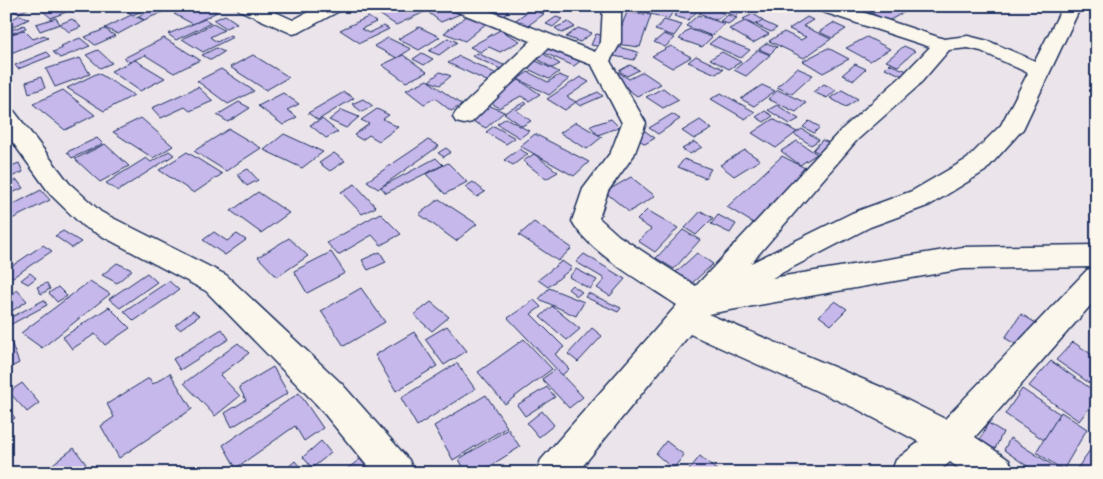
<svg xmlns="http://www.w3.org/2000/svg" width="1103" height="479" viewBox="0 0 1103 479" font-family="'Comic Neue',sans-serif">
<style>
.building{fill:#c6b8ea;stroke:#1b2f5e}
.lines{fill:none;stroke-linecap:round;stroke-linejoin:round}
.minor-casing{stroke:#1b2f5e;stroke-width:3}
.minor{fill:#fbf7ec;fill-rule:evenodd}
</style>
<rect width="100%" height="100%" fill="#ebe4eb"/>
<filter id="ink" filterUnits="userSpaceOnUse"><feTurbulence type="fractalNoise" baseFrequency=".02" numOctaves="2"/><feDisplacementMap in="SourceGraphic" scale="10" xChannelSelector="R" yChannelSelector="G"/><feConvolveMatrix kernelMatrix="1 2 1 2 8 2 1 2 1" color-interpolation-filters="sRGB"/></filter>
<g filter="url(#ink)">
<g class="building">
<path d="M 10,6 L 33,6 L 19,13 L 6,9 Z"/>
<path d="M 37,6 L 58,6 L 66,12 L 51,18 Z"/>
<path d="M 66,6 L 90,6 L 74,13 Z"/>
<path d="M 124,6 L 152,6 L 133,15 L 121,7 Z"/>
<path d="M 161,6 L 177,6 L 144,20 L 138,16 Z"/>
<path d="M 189,6 L 206,6 L 217,12 L 193,24 L 174,14 Z"/>
<path d="M 390,6 L 438,6 L 396,25 L 376,12 Z"/>
<path d="M 446,6 L 460,14 L 441,22 L 429,13 Z"/>
<path d="M 471,6 L 510,6 L 513,7 L 503,16 Z"/>
<path d="M 583,6 L 606,6 L 605,11 L 583,9 Z"/>
<path d="M 622,6 L 656,6 L 651,14 Z"/>
<path d="M 685,6 L 703,6 L 688,20 L 674,16 Z"/>
<path d="M 709,6 L 721,7 L 716,10 L 725,14 L 716,20 L 699,13 Z"/>
<path d="M 754,6 L 768,6 L 778,10 L 773,13 Z"/>
<path d="M 847,6 L 856,6 L 881,19 L 844,8 Z"/>
<path d="M 857,6 L 910,6 L 907,8 L 910,9 L 888,21 Z"/>
<path d="M 656,8 L 673,12 L 668,19 L 651,14 Z"/>
<path d="M 732,8 L 742,12 L 736,16 L 726,13 Z"/>
<path d="M 531,9 L 544,14 L 526,27 L 513,22 Z"/>
<path d="M 627,12 L 651,15 L 640,47 L 615,44 Z"/>
<path d="M 753,14 L 763,20 L 754,25 L 743,19 Z"/>
<path d="M 20,15 L 29,19 L 10,28 L 6,26 L 6,22 Z"/>
<path d="M 131,15 L 144,20 L 118,34 L 105,28 Z"/>
<path d="M 225,15 L 237,23 L 226,28 L 214,20 Z"/>
<path d="M 698,15 L 725,24 L 712,36 L 686,26 Z"/>
<path d="M 728,15 L 737,18 L 728,24 L 720,21 Z"/>
<path d="M 467,16 L 488,22 L 465,41 L 444,33 Z"/>
<path d="M 368,17 L 376,22 L 361,29 L 369,33 L 384,26 L 389,29 L 360,43 L 340,30 Z"/>
<path d="M 556,17 L 562,19 L 553,27 L 546,24 Z"/>
<path d="M 807,17 L 813,20 L 803,26 L 831,39 L 804,58 L 769,41 L 784,32 L 801,40 L 806,37 L 789,29 Z"/>
<path d="M 56,18 L 60,24 L 40,31 L 36,24 Z"/>
<path d="M 72,19 L 81,27 L 69,32 L 60,24 Z"/>
<path d="M 205,19 L 211,23 L 176,40 L 168,34 Z"/>
<path d="M 664,20 L 682,25 L 674,36 L 655,30 Z"/>
<path d="M 745,21 L 769,34 L 753,43 L 729,29 Z"/>
<path d="M 762,21 L 777,28 L 771,32 L 756,25 Z"/>
<path d="M 568,22 L 575,27 L 562,33 L 555,28 Z"/>
<path d="M 833,23 L 846,29 L 832,38 L 819,32 Z"/>
<path d="M 213,24 L 224,30 L 210,37 L 217,42 L 230,35 L 233,37 L 203,52 L 182,39 Z"/>
<path d="M 24,25 L 26,28 L 8,35 L 6,34 L 6,32 Z"/>
<path d="M 419,27 L 440,37 L 419,50 L 398,39 Z"/>
<path d="M 578,28 L 592,33 L 580,42 L 566,37 Z"/>
<path d="M 105,29 L 115,36 L 95,45 L 85,37 Z"/>
<path d="M 689,29 L 712,37 L 702,47 L 679,39 Z"/>
<path d="M 24,30 L 33,39 L 44,35 L 48,38 L 6,55 L 6,36 Z"/>
<path d="M 500,30 L 520,41 L 500,52 L 489,47 L 480,52 L 470,47 Z"/>
<path d="M 596,34 L 607,36 L 602,47 L 591,45 Z"/>
<path d="M 664,34 L 675,38 L 665,47 L 654,42 Z"/>
<path d="M 718,37 L 750,50 L 741,58 L 709,44 Z"/>
<path d="M 867,37 L 890,49 L 870,61 L 846,48 Z"/>
<path d="M 80,38 L 90,46 L 60,58 L 53,52 L 63,48 L 61,46 Z"/>
<path d="M 164,38 L 200,60 L 174,73 L 145,55 L 130,62 L 124,58 Z"/>
<path d="M 388,38 L 411,49 L 397,58 L 374,46 Z"/>
<path d="M 448,38 L 457,42 L 439,55 L 429,51 Z"/>
<path d="M 767,43 L 777,47 L 770,54 L 759,49 Z"/>
<path d="M 548,45 L 583,59 L 574,66 L 540,51 Z"/>
<path d="M 614,46 L 638,52 L 634,60 L 609,55 Z"/>
<path d="M 671,46 L 691,57 L 672,68 L 652,56 Z"/>
<path d="M 904,46 L 915,51 L 898,66 L 886,61 Z"/>
<path d="M 216,48 L 224,52 L 211,60 L 202,55 Z"/>
<path d="M 828,48 L 849,59 L 823,73 L 803,61 Z"/>
<path d="M 98,50 L 112,63 L 100,68 L 86,55 Z"/>
<path d="M 758,50 L 770,55 L 746,76 L 734,70 Z"/>
<path d="M 47,52 L 51,56 L 18,69 L 15,65 Z"/>
<path d="M 722,52 L 741,62 L 729,69 L 710,59 Z"/>
<path d="M 422,53 L 433,59 L 424,65 L 413,59 Z"/>
<path d="M 477,53 L 508,67 L 503,70 L 472,56 Z"/>
<path d="M 542,53 L 560,64 L 552,68 L 534,57 Z"/>
<path d="M 253,55 L 289,77 L 266,90 L 230,67 Z"/>
<path d="M 403,55 L 427,72 L 406,82 L 382,65 Z"/>
<path d="M 459,56 L 499,75 L 489,82 L 448,63 Z"/>
<path d="M 696,56 L 723,69 L 716,74 L 688,62 Z"/>
<path d="M 80,58 L 90,74 L 55,87 L 46,69 Z"/>
<path d="M 135,60 L 165,78 L 140,91 L 111,71 Z"/>
<path d="M 534,60 L 559,72 L 549,79 L 524,67 Z"/>
<path d="M 855,64 L 866,69 L 854,80 L 842,75 Z"/>
<path d="M 889,64 L 910,72 L 905,77 L 885,68 Z"/>
<path d="M 630,65 L 639,70 L 627,76 L 619,71 Z"/>
<path d="M 797,68 L 813,75 L 792,94 L 777,87 Z"/>
<path d="M 221,69 L 254,91 L 228,104 L 197,81 Z"/>
<path d="M 440,72 L 451,76 L 440,85 L 429,81 Z"/>
<path d="M 528,72 L 548,82 L 559,75 L 569,79 L 549,95 L 518,79 Z"/>
<path d="M 618,72 L 629,79 L 643,72 L 661,84 L 637,96 L 609,76 Z"/>
<path d="M 98,73 L 134,95 L 104,111 L 67,88 Z"/>
<path d="M 41,77 L 45,88 L 29,93 L 26,82 Z"/>
<path d="M 580,77 L 589,82 L 567,97 L 576,102 L 565,110 L 547,99 Z"/>
<path d="M 427,80 L 462,105 L 451,111 L 435,98 L 424,104 L 406,90 Z"/>
<path d="M 519,80 L 540,94 L 529,101 L 521,96 L 499,108 L 486,99 Z"/>
<path d="M 824,84 L 836,90 L 827,98 L 813,92 Z"/>
<path d="M 762,85 L 775,91 L 754,106 L 741,99 Z"/>
<path d="M 198,87 L 213,101 L 190,111 L 185,107 L 161,118 L 152,108 Z"/>
<path d="M 663,88 L 679,100 L 663,108 L 646,97 Z"/>
<path d="M 63,90 L 95,115 L 65,130 L 33,104 Z"/>
<path d="M 778,90 L 806,103 L 796,112 L 768,99 Z"/>
<path d="M 842,90 L 858,99 L 846,107 L 830,98 Z"/>
<path d="M 344,92 L 354,98 L 318,120 L 308,113 Z"/>
<path d="M 598,92 L 603,96 L 580,106 L 575,102 Z"/>
<path d="M 283,93 L 299,104 L 287,110 L 297,117 L 283,125 L 258,106 Z"/>
<path d="M 721,93 L 755,112 L 745,119 L 711,99 Z"/>
<path d="M 363,99 L 373,106 L 362,112 L 352,104 Z"/>
<path d="M 239,102 L 250,108 L 228,122 L 217,115 Z"/>
<path d="M 525,102 L 527,104 L 516,110 L 531,121 L 522,126 L 504,113 Z"/>
<path d="M 488,105 L 504,112 L 486,128 L 470,120 Z"/>
<path d="M 777,105 L 799,119 L 790,124 L 768,110 Z"/>
<path d="M 377,109 L 389,115 L 383,119 L 398,127 L 379,141 L 369,135 L 362,140 L 354,135 L 369,124 L 361,120 Z"/>
<path d="M 342,110 L 359,117 L 346,128 L 329,120 Z"/>
<path d="M 765,111 L 773,116 L 764,122 L 756,117 Z"/>
<path d="M 672,114 L 680,119 L 658,134 L 649,128 Z"/>
<path d="M 141,118 L 173,146 L 153,158 L 113,132 Z"/>
<path d="M 506,118 L 529,131 L 520,138 L 497,124 Z"/>
<path d="M 322,119 L 338,132 L 326,138 L 310,125 Z"/>
<path d="M 611,119 L 619,127 L 598,135 L 590,126 Z"/>
<path d="M 773,119 L 797,132 L 776,148 L 752,133 Z"/>
<path d="M 700,120 L 712,129 L 694,139 L 682,131 Z"/>
<path d="M 809,121 L 820,127 L 814,133 L 803,127 Z"/>
<path d="M 576,122 L 602,137 L 587,149 L 560,133 Z"/>
<path d="M 494,126 L 515,138 L 506,144 L 486,132 Z"/>
<path d="M 229,129 L 261,148 L 226,171 L 194,151 Z"/>
<path d="M 802,129 L 819,140 L 811,145 L 794,134 Z"/>
<path d="M 645,131 L 655,138 L 645,144 L 635,137 Z"/>
<path d="M 284,134 L 323,152 L 302,168 L 264,150 Z"/>
<path d="M 535,134 L 589,162 L 574,176 L 520,146 Z"/>
<path d="M 97,138 L 103,144 L 72,158 L 67,152 Z"/>
<path d="M 428,140 L 439,146 L 378,189 L 367,181 Z"/>
<path d="M 822,140 L 832,144 L 824,155 L 813,150 Z"/>
<path d="M 797,141 L 817,154 L 800,165 L 781,151 Z"/>
<path d="M 694,142 L 702,147 L 690,154 L 682,149 Z"/>
<path d="M 105,144 L 129,166 L 100,182 L 75,159 Z"/>
<path d="M 446,148 L 451,152 L 444,157 L 438,153 Z"/>
<path d="M 519,149 L 528,154 L 513,165 L 504,160 Z"/>
<path d="M 745,150 L 760,160 L 734,176 L 720,165 Z"/>
<path d="M 169,151 L 174,155 L 118,191 L 106,183 L 146,158 L 151,162 Z"/>
<path d="M 187,152 L 222,174 L 194,193 L 159,170 Z"/>
<path d="M 334,153 L 345,161 L 330,171 L 319,163 Z"/>
<path d="M 534,154 L 558,172 L 546,179 L 523,161 Z"/>
<path d="M 782,156 L 809,170 L 755,224 L 727,207 Z"/>
<path d="M 436,158 L 443,165 L 386,193 L 381,187 Z"/>
<path d="M 684,159 L 711,169 L 705,178 L 678,167 Z"/>
<path d="M 19,163 L 23,172 L 6,179 L 6,168 Z"/>
<path d="M 448,163 L 467,182 L 445,194 L 426,174 Z"/>
<path d="M 248,169 L 258,180 L 247,186 L 237,174 Z"/>
<path d="M 631,177 L 655,196 L 629,212 L 605,192 Z"/>
<path d="M 17,180 L 23,188 L 6,196 L 6,185 Z"/>
<path d="M 473,182 L 485,192 L 477,197 L 465,187 Z"/>
<path d="M 355,184 L 376,207 L 362,214 L 341,192 Z"/>
<path d="M 41,190 L 50,200 L 6,222 L 6,208 Z"/>
<path d="M 258,192 L 289,213 L 261,233 L 231,211 Z"/>
<path d="M 439,199 L 477,224 L 456,241 L 419,214 Z"/>
<path d="M 647,210 L 678,228 L 655,252 L 638,241 L 651,229 L 637,220 Z"/>
<path d="M 701,211 L 713,218 L 696,235 L 685,228 Z"/>
<path d="M 380,213 L 401,234 L 381,245 L 372,235 L 338,255 L 327,243 Z"/>
<path d="M 718,215 L 736,224 L 730,233 L 711,224 Z"/>
<path d="M 534,222 L 572,248 L 558,261 L 519,235 Z"/>
<path d="M 683,230 L 700,240 L 674,269 L 656,258 Z"/>
<path d="M 63,231 L 81,242 L 72,248 L 55,236 Z"/>
<path d="M 214,232 L 227,241 L 237,234 L 246,240 L 225,255 L 203,240 Z"/>
<path d="M 289,238 L 308,256 L 277,277 L 258,257 Z"/>
<path d="M 43,245 L 52,251 L 13,277 L 6,272 L 6,270 Z"/>
<path d="M 331,252 L 345,273 L 307,293 L 294,271 Z"/>
<path d="M 380,252 L 386,262 L 368,270 L 362,260 Z"/>
<path d="M 697,253 L 713,264 L 691,284 L 676,272 Z"/>
<path d="M 584,254 L 625,279 L 610,296 L 597,288 L 605,279 L 576,262 Z"/>
<path d="M 562,261 L 572,268 L 548,287 L 538,280 Z"/>
<path d="M 117,263 L 132,270 L 117,283 L 102,275 Z"/>
<path d="M 576,269 L 597,280 L 590,289 L 569,277 Z"/>
<path d="M 30,273 L 36,278 L 28,284 L 21,280 Z"/>
<path d="M 147,273 L 157,282 L 120,308 L 109,299 Z"/>
<path d="M 90,281 L 110,294 L 42,348 L 21,333 Z"/>
<path d="M 169,281 L 179,290 L 134,321 L 124,311 Z"/>
<path d="M 47,283 L 50,289 L 41,294 L 37,287 Z"/>
<path d="M 572,285 L 582,292 L 577,296 L 568,289 Z"/>
<path d="M 58,287 L 67,296 L 57,302 L 49,293 Z"/>
<path d="M 361,288 L 385,322 L 344,346 L 321,311 Z"/>
<path d="M 549,288 L 584,302 L 576,316 L 539,299 Z"/>
<path d="M 17,290 L 27,301 L 12,311 L 6,304 L 6,297 Z"/>
<path d="M 588,293 L 621,308 L 618,312 L 585,297 Z"/>
<path d="M 44,300 L 47,305 L 6,327 L 6,320 Z"/>
<path d="M 534,300 L 541,307 L 531,314 L 564,347 L 555,354 L 569,369 L 562,375 L 508,318 Z"/>
<path d="M 835,301 L 847,309 L 831,325 L 819,316 Z"/>
<path d="M 431,302 L 449,317 L 432,331 L 414,315 Z"/>
<path d="M 552,306 L 580,329 L 567,340 L 540,317 Z"/>
<path d="M 109,307 L 130,328 L 105,345 L 95,334 L 72,349 L 63,337 Z"/>
<path d="M 193,311 L 199,316 L 180,329 L 175,325 Z"/>
<path d="M 1021,314 L 1036,323 L 1020,347 L 1005,338 Z"/>
<path d="M 447,326 L 467,351 L 444,365 L 425,339 Z"/>
<path d="M 592,328 L 602,336 L 578,362 L 568,354 Z"/>
<path d="M 222,329 L 229,339 L 180,370 L 173,359 Z"/>
<path d="M 7,332 L 19,363 L 6,370 L 6,332 Z"/>
<path d="M 414,332 L 437,366 L 396,391 L 375,355 Z"/>
<path d="M 524,339 L 552,369 L 505,404 L 478,372 Z"/>
<path d="M 1073,342 L 1097,358 L 1095,387 L 1056,360 Z"/>
<path d="M 238,343 L 249,353 L 220,375 L 240,396 L 215,416 L 184,383 Z"/>
<path d="M 1051,361 L 1097,393 L 1097,398 L 1079,421 L 1029,386 Z"/>
<path d="M 457,363 L 475,389 L 417,426 L 401,398 Z"/>
<path d="M 273,367 L 288,393 L 232,427 L 225,413 L 246,400 L 239,387 Z"/>
<path d="M 556,369 L 583,397 L 569,408 L 542,379 Z"/>
<path d="M 170,373 L 192,409 L 119,458 L 101,426 L 114,417 L 107,404 L 149,378 L 153,384 Z"/>
<path d="M 22,383 L 39,403 L 27,412 L 9,392 Z"/>
<path d="M 547,387 L 555,397 L 525,416 L 517,405 Z"/>
<path d="M 1022,389 L 1060,414 L 1044,440 L 1005,414 Z"/>
<path d="M 299,393 L 323,428 L 304,441 L 295,426 L 236,468 L 223,445 Z"/>
<path d="M 486,395 L 507,427 L 453,460 L 434,426 Z"/>
<path d="M 6,406 L 15,418 L 6,425 Z"/>
<path d="M 542,411 L 554,425 L 539,437 L 527,423 Z"/>
<path d="M 1061,412 L 1087,429 L 1063,470 L 1036,452 Z"/>
<path d="M 988,423 L 1003,432 L 995,449 L 980,440 Z"/>
<path d="M 508,429 L 520,447 L 479,473 L 466,473 L 459,459 Z"/>
<path d="M 1010,438 L 1060,470 L 1058,473 L 1037,473 L 1004,450 Z"/>
<path d="M 1097,440 L 1097,473 L 1074,473 Z"/>
<path d="M 321,441 L 331,453 L 312,468 L 303,457 Z"/>
<path d="M 666,441 L 684,455 L 673,469 L 656,454 Z"/>
<path d="M 74,448 L 86,464 L 74,473 L 41,473 Z"/>
<path d="M 700,456 L 720,473 L 692,473 L 689,470 Z"/>
<path d="M 360,459 L 369,470 L 365,473 L 342,473 Z"/>
<path d="M 295,461 L 305,473 L 281,473 Z"/>
</g>
<g class="lines">
<defs>
<g id="minor">
<path d="M 237,6 L 262,6 L 293,20 L 319,6 L 343,6 L 341,10 L 300,32 L 293,34 L 239,10 Z"/>
<path d="M 451,6 L 477,6 L 595,52 L 601,42 L 603,6 L 621,6 L 621,42 L 610,61 L 646,123 L 634,155 L 608,191 L 599,218 L 619,236 L 696,286 L 841,130 L 902,76 L 930,47 L 817,10 L 815,6 L 844,6 L 944,39 L 968,36 L 988,41 L 1035,61 L 1063,6 L 1081,6 L 1023,129 L 985,171 L 930,205 L 870,227 L 772,278 L 963,247 L 1097,245 L 1097,298 L 975,437 L 1009,460 L 1014,473 L 965,473 L 950,462 L 937,473 L 891,473 L 896,460 L 919,442 L 857,409 L 690,334 L 577,473 L 536,473 L 541,460 L 677,305 C 646,284 589,253 572,221 L 583,189 L 611,152 L 622,123 L 592,65 L 548,48 L 472,122 L 464,124 L 456,122 L 453,117 L 456,112 L 531,41 L 453,10 ZM 968,48 L 981,51 L 1028,73 L 1001,125 L 967,159 L 912,191 L 852,213 L 751,263 L 857,140 L 918,86 L 949,50 ZM 1095,267 L 1087,270 L 945,419 L 881,387 L 708,314 L 963,269 Z"/>
<path d="M 6,109 L 14,111 L 69,183 L 101,212 L 226,275 L 342,384 L 409,460 L 414,473 L 373,473 L 318,406 L 206,291 L 83,226 L 51,195 L 6,133 Z"/>
</g>
</defs>
<use href="#minor" class="minor-casing"/>
<use href="#minor" class="minor"/>
</g>
</g>
<rect width="1103" height="479" fill="none" stroke="#fbf7ec" stroke-width="25"/>
<rect x="12" y="12" width="1078" height="454" fill="none" stroke="#1b2f5e" stroke-width="2" filter="url(#ink)"/>
</svg>
